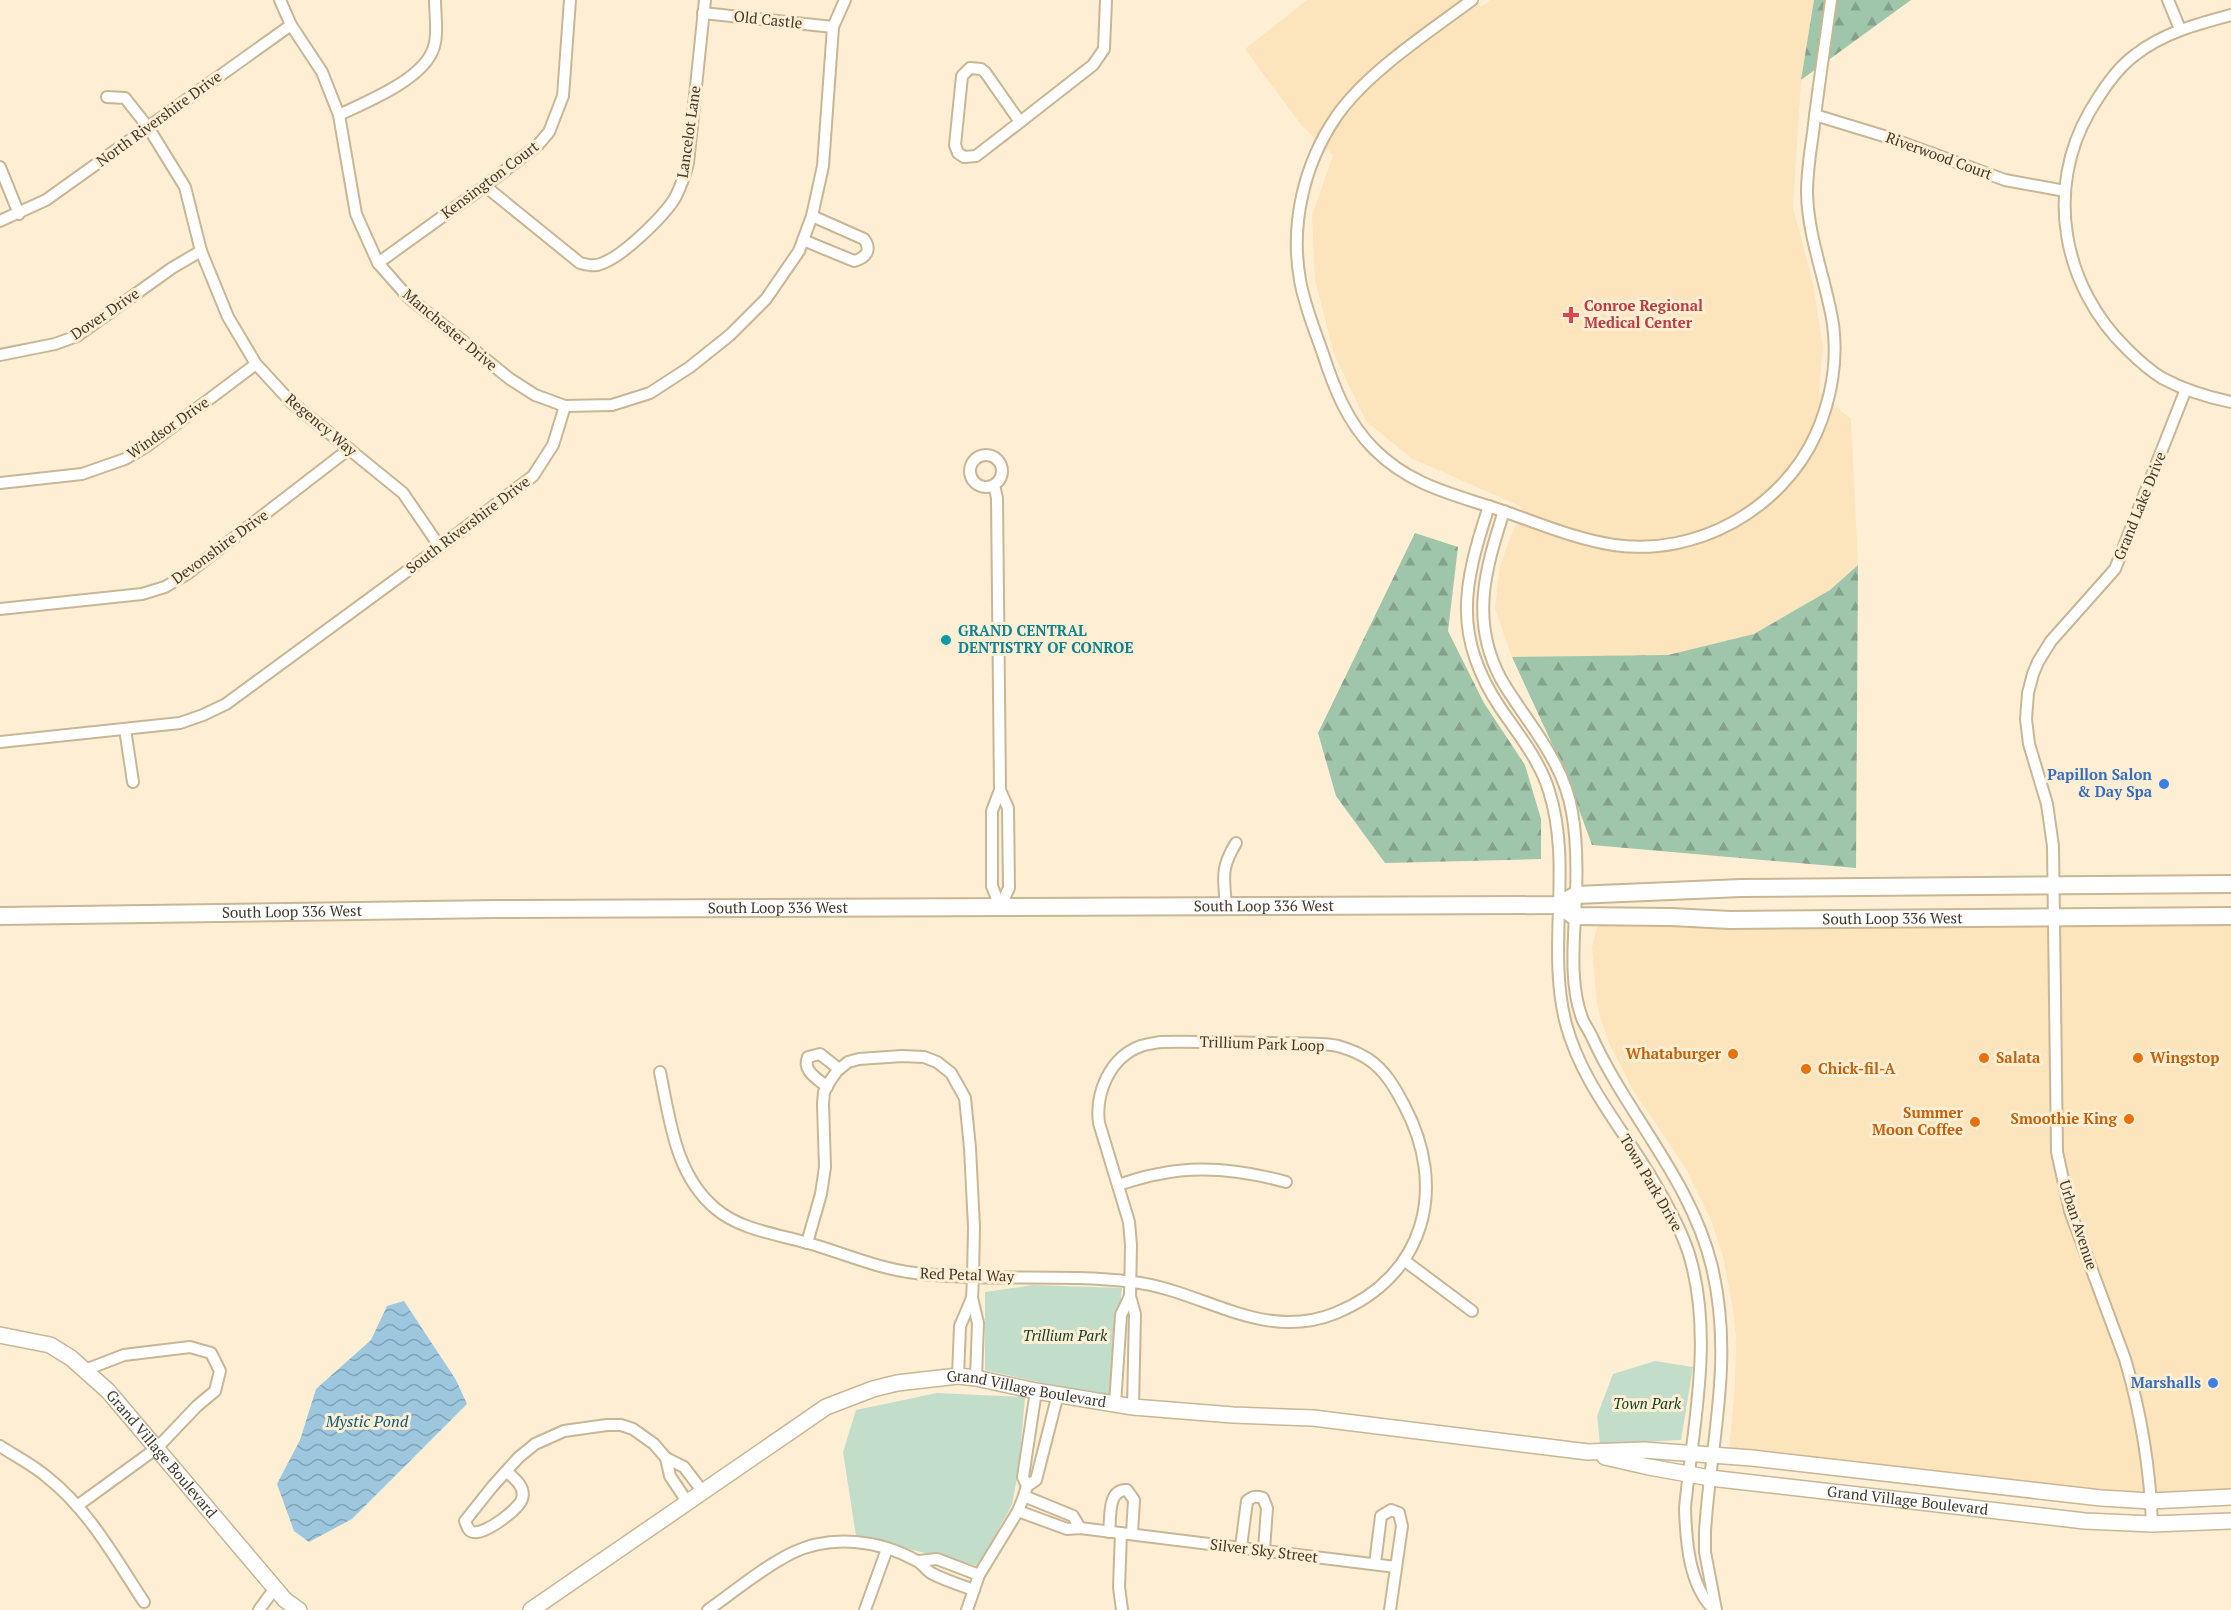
<svg xmlns="http://www.w3.org/2000/svg" width="2231" height="1610" viewBox="0 0 2231 1610" font-family="'PT Serif',serif">
<style>
.built{fill:#fce4bc}
.forest{fill:url(#forest-firs)}
.park{fill:#c3ddcb}
.water{fill:url(#water-waves)}
.lines{fill:none;stroke-linecap:round;stroke-linejoin:round}
.street-casing{stroke:#c8b695;stroke-width:14}
.secondary-casing{stroke:#c8b695;stroke-width:18}
.primary-casing{stroke:#c8b695;stroke-width:20}
.street{stroke:#fff;stroke-width:10}
.secondary{stroke:#fff;stroke-width:15}
.primary{stroke:#fff;stroke-width:16}
.health-dot{fill:#e0444e;stroke:#feefd4;stroke-width:2}
.culture-dot{fill:#0f9aa8;stroke:#feefd4;stroke-width:2}
.shop-dot{fill:#3f7fe0;stroke:#feefd4;stroke-width:2}
.food-dot{fill:#e8710a;stroke:#feefd4;stroke-width:2}
.labels{text-anchor:middle;stroke-width:6;stroke-linejoin:round;paint-order:stroke}
.street-label{font-size:15px;fill:#40382b;stroke:#feefd4}
.health-label{font-size:15px;font-weight:bold;fill:#be3a42;stroke:#feefd4;text-anchor:start}
.culture-label{font-size:15px;font-weight:bold;fill:#0d838f;stroke:#feefd4;text-anchor:start}
.shop-label{font-size:15px;font-weight:bold;fill:#366cbe;stroke:#feefd4;text-anchor:end}
.food-label{font-size:15px;font-weight:bold;fill:#c56008;stroke:#feefd4;text-anchor:end}
.park-label{font-size:15px;font-style:italic;fill:#124025;stroke:#feefd4}
.water-label{font-size:16px;font-style:italic;fill:#0e5b7b;stroke:#feefd4}
</style>
<defs>
<pattern id="forest-firs" width="22" height="20" patternUnits="userSpaceOnUse" patternTransform="scale(1.5)"><rect width="22" height="20" fill="#9fc5aa"/><path d="M5 1l3.5 6h-7zM16 11l3.5 6h-7z" fill="#83a18b"/></pattern>
<pattern id="water-waves" width="16" height="10" patternUnits="userSpaceOnUse" patternTransform="scale(1.5)"><rect width="16" height="10" fill="#9cc7de"/><path d="M0 5q4-4 8 0t8 0" fill="none" stroke="#81a3b4"/></pattern>
</defs>
<rect width="100%" height="100%" fill="#feefd4"/>
<g class="built">
<path d="M 1307,0 L 1476,0 L 1481,7 L 1491,0 L 1814,0 L 1801,80 L 1793,207 L 1813,284 L 1823,347 L 1819,392 L 1851,419 L 1858,565 L 1830,590 L 1754,634 L 1668,655 L 1512,657 L 1495,609 L 1500,565 L 1522,507 L 1411,458 L 1366,421 L 1334,354 L 1315,280 L 1312,216 L 1333,155 L 1302,126 L 1245,49 Z"/>
<path d="M 2231,924 L 2231,1493 L 2130,1497 L 1729,1451 L 1735,1387 L 1736,1336 L 1733,1309 L 1723,1256 L 1711,1220 L 1685,1167 L 1633,1090 L 1609,1043 L 1599,1013 L 1596,995 L 1592,947 L 1597,926 Z"/>
</g>
<g class="forest">
<path d="M 1814,0 L 1911,0 L 1801,80 Z"/>
<path d="M 1415,533 L 1458,547 L 1448,631 L 1484,703 L 1525,765 L 1541,819 L 1541,859 L 1385,863 L 1336,796 L 1318,733 Z"/>
<path d="M 1858,565 L 1856,868 L 1592,845 L 1565,772 L 1512,657 L 1668,655 L 1754,634 L 1830,590 Z"/>
</g>
<g class="park">
<path d="M 1033,1285 L 1122,1288 L 1110,1398 L 985,1370 L 985,1292 Z"/>
<path d="M 1655,1361 L 1693,1367 L 1681,1440 L 1600,1444 L 1597,1416 L 1613,1374 Z"/>
<path d="M 937,1393 L 1025,1397 L 1019,1466 L 1012,1505 L 978,1566 L 856,1536 L 843,1452 L 856,1410 Z"/>
</g>
<path class="water" d="M 404,1301 L 456,1380 L 467,1404 L 352,1519 L 309,1542 L 294,1531 L 277,1484 L 300,1440 L 316,1389 L 371,1340 L 387,1306 Z"/>
<g class="lines">
<defs>
<g id="street">
<path d="M 280,0 L 291,25 L 322,72 L 339,115 L 356,214 L 378,263 L 408,297 L 510,379 L 535,395 L 565,406 L 612,405 L 650,393 L 690,367 L 730,335 L 766,299 L 799,251 L 812,216 L 823,166 L 833,27 L 845,0"/>
<path d="M 1472,0 C 1429,32 1366,73 1336,117 C 1304,164 1290,224 1300,280 C 1304,304 1314,328 1322,351 C 1334,388 1347,422 1374,449 C 1411,486 1453,494 1500,510 C 1538,523 1575,539 1614,545 C 1697,557 1782,509 1816,434 C 1831,400 1838,361 1833,324 C 1826,280 1808,238 1807,193 C 1807,172 1810,153 1813,133 C 1818,89 1825,44 1831,0"/>
<path d="M 2168,0 L 2180,29"/>
<path d="M 703,13 L 833,27"/>
<path d="M 2231,15 C 2197,24 2163,33 2135,55 C 2116,69 2102,91 2090,111 C 2044,190 2063,287 2127,349 C 2138,360 2149,370 2162,378 C 2184,390 2207,397 2231,402"/>
<path d="M 970,68 L 981,69 L 985,72 L 1020,122 L 976,156 L 964,157 L 958,153 L 955,145 L 962,76 Z"/>
<path d="M 107,97 L 125,98 L 148,127 L 185,187 L 201,251 L 228,317 L 256,364 L 291,402 L 403,493 L 440,547"/>
<path d="M 339,115 C 366,102 419,81 432,52 C 439,37 435,16 435,0"/>
<path d="M 1815,115 L 1887,137 L 2005,180 L 2065,191"/>
<path d="M 1020,122 L 1093,65 L 1104,49 L 1106,0"/>
<path d="M 0,167 L 19,214"/>
<path d="M 485,186 L 580,263 C 588,265 595,267 603,263 C 624,255 663,217 675,198 C 681,186 685,175 688,163 L 705,0"/>
<path d="M 0,221 L 46,200 L 291,25"/>
<path d="M 803,240 L 854,261 C 866,258 872,250 864,239 L 812,216"/>
<path d="M 378,263 L 485,186 L 538,145 L 549,132 L 563,96 L 570,0"/>
<path d="M 0,355 L 55,344 L 77,336 L 172,268 L 201,251"/>
<circle cx="986" cy="471" r="16"/>
<path d="M 0,483 L 82,474 L 125,459 L 147,446 L 256,364"/>
<path d="M 994,485 L 997,498 L 1000,790 L 1008,808 L 1009,888 L 1000,907"/>
<path d="M 1489,506 C 1463,585 1452,636 1501,709 C 1519,735 1540,761 1549,791 C 1573,866 1546,948 1566,1024 C 1582,1084 1624,1130 1654,1182 C 1667,1204 1681,1229 1689,1254 C 1714,1337 1693,1424 1685,1508 C 1686,1542 1689,1585 1714,1610"/>
<path d="M 1504,511 C 1485,570 1470,621 1501,679 C 1509,693 1519,707 1528,720 C 1548,749 1566,777 1572,812 C 1577,839 1577,867 1576,894 C 1575,932 1568,981 1582,1018 C 1584,1024 1589,1030 1592,1037 C 1628,1116 1691,1180 1712,1267 C 1734,1361 1711,1438 1705,1531 L 1705,1552 L 1716,1610"/>
<path d="M 0,609 L 142,594 L 165,587 L 187,574 L 349,449"/>
<path d="M 125,729 L 133,782"/>
<path d="M 0,742 L 180,723 L 203,715 L 226,704 L 440,547 L 533,476 L 553,445 L 565,406"/>
<path d="M 1226,906 C 1224,878 1220,869 1236,843"/>
<path d="M 1000,907 L 992,886 L 992,811 L 1000,790"/>
<path d="M 660,1072 C 670,1120 675,1175 716,1209 C 741,1230 777,1234 808,1243 C 843,1253 879,1269 915,1273 C 987,1282 1061,1273 1133,1282 C 1203,1290 1262,1343 1336,1313 C 1426,1276 1448,1187 1404,1105 C 1395,1088 1385,1070 1368,1059 C 1359,1053 1348,1049 1338,1046 C 1317,1042 1293,1044 1272,1043 C 1235,1043 1197,1041 1160,1042 C 1154,1043 1147,1044 1141,1046 C 1110,1057 1095,1093 1099,1123 L 1129,1222 L 1131,1245 L 1130,1296 L 1135,1314 L 1133,1407"/>
<path d="M 827,1087 C 817,1078 802,1071 808,1057 L 820,1054 L 839,1069"/>
<path d="M 1118,1185 C 1131,1181 1145,1176 1159,1174 C 1200,1165 1246,1171 1286,1182"/>
<path d="M 807,1243 L 821,1194 L 825,1167 L 823,1104 L 824,1092 L 830,1081 L 837,1071 L 848,1062 L 859,1059 L 902,1056 L 924,1057 L 937,1062 L 951,1073 L 965,1098 L 970,1148 L 974,1227 L 973,1278 L 972,1298 L 960,1326 L 958,1376"/>
<path d="M 1405,1261 L 1472,1311"/>
<path d="M 972,1298 L 978,1323 L 976,1378"/>
<path d="M 1115,1404 L 1121,1315 L 1130,1296"/>
<path d="M 0,1446 C 15,1456 33,1465 47,1477 C 89,1510 115,1558 144,1602"/>
<path d="M 666,1458 L 670,1476 L 688,1503"/>
<path d="M 507,1472 C 514,1478 526,1487 522,1499 C 519,1509 485,1535 473,1532 C 468,1531 467,1526 465,1521 L 492,1487 L 518,1458 L 535,1444 L 564,1431 L 607,1425 L 621,1425 L 633,1429 L 654,1444 L 666,1458 L 684,1467 L 703,1492"/>
<path d="M 1027,1486 L 1036,1480 L 1058,1394"/>
<path d="M 1024,1496 L 1073,1516 L 1080,1528"/>
<path d="M 77,1506 L 157,1448 L 197,1406 L 215,1391 L 220,1371 L 211,1353 L 190,1347 L 124,1355 L 85,1370"/>
<path d="M 1018,1511 L 1067,1529 L 1080,1528 L 1396,1567"/>
<path d="M 2152,1524 C 2150,1468 2141,1413 2125,1359 L 2070,1211 L 2057,1152 L 2053,846 L 2047,804 L 2029,744 L 2026,719 L 2028,693 L 2033,674 L 2038,662 L 2051,641 L 2115,569 L 2186,389"/>
<path d="M 1109,1532 C 1111,1518 1107,1489 1127,1490 L 1134,1500 L 1132,1534"/>
<path d="M 1121,1533 L 1119,1587 L 1122,1610"/>
<path d="M 1241,1547 L 1247,1501 C 1253,1496 1256,1496 1263,1498 L 1267,1508 L 1264,1550"/>
<path d="M 919,1561 L 937,1559 L 979,1575"/>
<path d="M 1375,1564 L 1381,1516 L 1391,1510 L 1399,1513 L 1402,1526 L 1390,1610"/>
<path d="M 259,1610 L 275,1588"/>
<path d="M 708,1610 C 735,1591 762,1568 792,1553 C 831,1534 880,1540 917,1561 C 923,1564 926,1570 931,1573 C 944,1580 960,1585 974,1590"/>
<path d="M 865,1610 L 887,1549"/>
<path d="M 967,1610 L 979,1575 L 1018,1511 L 1024,1496 L 1027,1486 L 1023,1477 L 1036,1391"/>
</g>
<g id="secondary">
<path id="s1" d="M 0,1335 L 50,1345 L 71,1358 L 108,1391 L 285,1600 L 299,1610"/>
<path id="s2" d="M 1605,1457 L 1649,1467 L 1710,1478 L 2085,1521 L 2152,1524 L 2231,1521"/>
<path id="s3" d="M 531,1610 L 826,1407 L 873,1389 L 897,1383 L 958,1376 L 976,1378 L 1036,1391 L 1133,1407 L 1233,1415 L 1313,1418 L 1588,1452 L 1644,1450 L 1752,1458 L 2101,1498 L 2151,1501 L 2231,1497"/>
</g>
<g id="primary">
<path id="s4" d="M 1558,905 L 1574,916 L 1671,917 L 1730,920 L 2231,916"/>
<path id="s5" d="M 0,916 L 496,909 L 1558,905 L 1576,895 L 1741,888 L 2231,884"/>
</g>
</defs>
<use href="#street" class="street-casing"/>
<use href="#secondary" class="secondary-casing"/>
<use href="#primary" class="primary-casing"/>
<use href="#street" class="street"/>
<use href="#secondary" class="secondary"/>
<use href="#primary" class="primary"/>
</g>
<path class="health-dot" d="M1568 306h6v6h6v6h-6v6h-6v-6h-6v-6h6z"/>
<circle class="culture-dot" cx="946" cy="640" r="6"/>
<g class="shop-dot">
<circle cx="2164" cy="784" r="6"/>
<circle cx="2213" cy="1383" r="6"/>
</g>
<g class="food-dot">
<circle cx="1733" cy="1054" r="6"/>
<circle cx="1984" cy="1058" r="6"/>
<circle cx="2138" cy="1058" r="6"/>
<circle cx="1806" cy="1069" r="6"/>
<circle cx="2129" cy="1119" r="6"/>
<circle cx="1975" cy="1122" r="6"/>
</g>
<g class="labels">
<g class="street-label">
<text transform="translate(768 20) rotate(6)" y="5">Old Castle</text>
<text transform="translate(159 119) rotate(-36)" y="5">North Rivershire Drive</text>
<text transform="translate(689 132) rotate(-82)" y="5">Lancelot Lane</text>
<text transform="translate(1939 156) rotate(20)" y="5">Riverwood Court</text>
<text transform="translate(490 180) rotate(-37)" y="5">Kensington Court</text>
<text transform="translate(105 314) rotate(-34)" y="5">Dover Drive</text>
<text transform="translate(450 330) rotate(40)" y="5">Manchester Drive</text>
<text transform="translate(321 425) rotate(40)" y="5">Regency Way</text>
<text transform="translate(168 428) rotate(-35)" y="5">Windsor Drive</text>
<text transform="translate(2140 506) rotate(-68)" y="5">Grand Lake Drive</text>
<text transform="translate(468 525) rotate(-37)" y="5">South Rivershire Drive</text>
<text transform="translate(220 547) rotate(-36)" y="5">Devonshire Drive</text>
<text dy="5" stroke="none"><textPath href="#s5" startOffset="1264">South Loop 336 West</textPath></text>
<text dy="5" stroke="none"><textPath href="#s5" startOffset="778">South Loop 336 West</textPath></text>
<text dy="5" stroke="none"><textPath href="#s5" startOffset="292">South Loop 336 West</textPath></text>
<text dy="5" stroke="none"><textPath href="#s4" startOffset="338">South Loop 336 West</textPath></text>
<text transform="translate(1262 1044) rotate(2)" y="5">Trillium Park Loop</text>
<text transform="translate(1651 1183) rotate(60)" y="5">Town Park Drive</text>
<text transform="translate(2078 1225) rotate(72)" y="5">Urban Avenue</text>
<text transform="translate(967 1275) rotate(2)" y="5">Red Petal Way</text>
<text dy="5" stroke="none"><textPath href="#s3" startOffset="564">Grand Village Boulevard</textPath></text>
<text dy="5" stroke="none"><textPath href="#s1" startOffset="208">Grand Village Boulevard</textPath></text>
<text dy="5" stroke="none"><textPath href="#s2" startOffset="306">Grand Village Boulevard</textPath></text>
<text transform="translate(1264 1551) rotate(7)" y="5">Silver Sky Street</text>
</g>
<g class="health-label">
<text x="1584" y="311">Conroe Regional<tspan x="1584" dy="17">Medical Center</tspan></text>
</g>
<g class="culture-label">
<text x="958" y="636">GRAND CENTRAL<tspan x="958" dy="17">DENTISTRY OF CONROE</tspan></text>
</g>
<g class="shop-label">
<text x="2152" y="780">Papillon Salon<tspan x="2152" dy="17">&amp; Day Spa</tspan></text>
<text x="2201" y="1388">Marshalls</text>
</g>
<g class="food-label">
<text x="1721" y="1059">Whataburger</text>
<text x="1996" y="1063" text-anchor="start">Salata</text>
<text x="2150" y="1063" text-anchor="start">Wingstop</text>
<text x="1818" y="1074" text-anchor="start">Chick-fil-A</text>
<text x="1963" y="1118">Summer<tspan x="1963" dy="17">Moon Coffee</tspan></text>
<text x="2117" y="1124">Smoothie King</text>
</g>
<g class="park-label">
<text x="1065" y="1341">Trillium Park</text>
<text x="1647" y="1409">Town Park</text>
</g>
<g class="water-label">
<text x="367" y="1427">Mystic Pond</text>
</g>
</g>
</svg>
